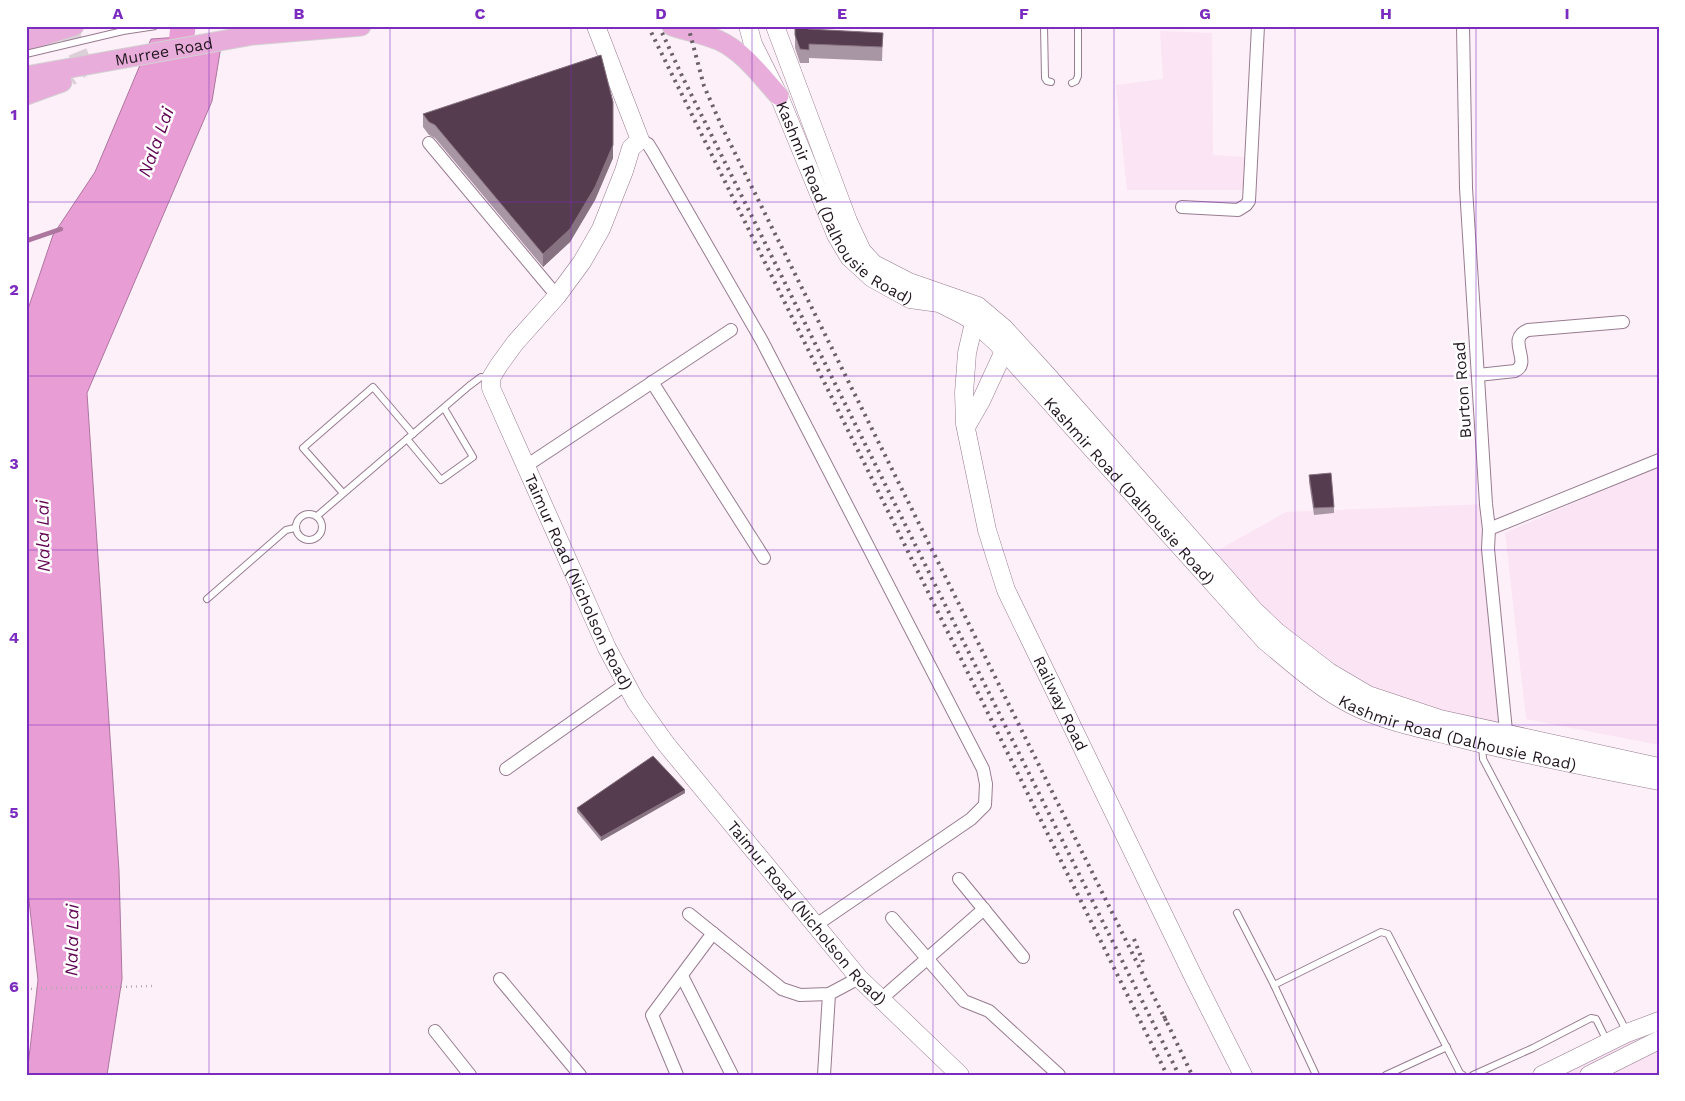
<svg xmlns="http://www.w3.org/2000/svg" width="1685" height="1101" viewBox="0 0 1685 1101" font-family="'Work Sans',sans-serif">
<style>
.built{fill:#fbe4f4}
.water{fill:#e89ed5;stroke:#ad769e}
.lines{fill:none;stroke-linecap:round;stroke-linejoin:round}
.stream{stroke:#ad769e;stroke-width:4.5}
.river{stroke:#e89ed5;stroke-width:25}
.primary-tunnel{stroke:#dccfd8;stroke-width:19;stroke-dasharray:19 9;stroke-linecap:butt}
.lane-casing{stroke:#987c90;stroke-width:8}
.street-casing{stroke:#987c90;stroke-width:14}
.secondary-casing{stroke:#987c90;stroke-width:19}
.primary-casing{stroke:#d3d1d2;stroke-width:21}
.path{stroke:#b6aab3;stroke-width:2.5;stroke-dasharray:1 4;stroke-linecap:butt}
.lane{stroke:#fff;stroke-width:6}
.street{stroke:#fff;stroke-width:12}
.secondary{stroke:#fff;stroke-width:18}
.primary{stroke:#e8adda;stroke-width:19}
.rail{stroke:#6c6069;stroke-width:4;stroke-dasharray:2.5 5;stroke-linecap:butt}
.lane-bridge-casing{stroke:#987c90;stroke-width:8;stroke-linecap:butt}
.lane-bridge{stroke:#fff;stroke-width:6}
.wall{fill:#a996a4}
.shaded-wall{fill:#877281}
.building{fill:#553c4e;stroke:#877281}
.grid{fill:none;stroke:#7b2cbf;stroke-width:1;stroke-opacity:0.55}
.labels{text-anchor:middle;stroke-width:5;stroke-linejoin:round;paint-order:stroke}
.street-label{font-size:16px;fill:#22171f;stroke:#fff}
.water-label{font-size:18px;font-style:italic;fill:#600552;stroke:#fff}
.neatline{fill:none;stroke:#7b2cbf;stroke-width:2}
.grid-label{font-size:16px;text-anchor:middle;font-weight:bold;fill:#7b2cbf}
</style>
<rect width="100%" height="100%" fill="#fdf0f9"/>
<g class="built">
<path d="M 1160,31 L 1212,33 L 1213,155 L 1244,157 L 1243,190 L 1127,190 L 1116,85 L 1163,79 Z"/>
<path d="M 1659,466 L 1659,745 L 1526,719 L 1505,533 Z"/>
<path d="M 1486,504 L 1506,734 L 1440,719 L 1329,672 L 1206,557 L 1286,512 Z"/>
<path d="M 1659,1023 L 1659,1075 L 1561,1075 Z"/>
</g>
<path class="water" d="M 223,34 L 212,101 L 87,393 L 119,871 L 122,979 L 107,1075 L 27,1075 L 38,980 L 26,874 L 26,315 L 53,235 L 95,172 L 151,39 Z"/>
<g class="lines">
<path class="stream" d="M 26,241 L 61,229"/>
<path class="river" d="M 178,71 L 183,26"/>
<path class="primary-tunnel" d="M 67,26 L 80,58 L 79,70 L 69,77"/>
<defs>
<g id="lane">
<path d="M 1044,26 L 1045,78 L 1047,81 L 1051,82"/>
<path d="M 1072,83 L 1076,81 L 1078,76 L 1078,26"/>
<path d="M 407,439 L 441,480 L 473,457 L 444,408"/>
<path d="M 343,493 L 303,448 L 373,387 L 413,434"/>
<circle cx="309" cy="527" r="13"/>
<path d="M 317,516 L 469,386 L 481,377 L 490,378"/>
<path d="M 207,599 L 286,530 L 295,528"/>
<path d="M 1482,745 L 1483,759 L 1627,1032"/>
<path d="M 1237,913 L 1274,985 L 1316,1075"/>
<path d="M 1274,985 L 1381,932 L 1388,934 L 1460,1073 L 1463,1075"/>
<path d="M 1386,1075 L 1447,1047"/>
<path d="M 1473,1075 L 1533,1048 L 1591,1018 L 1596,1019 L 1607,1041"/>
</g>
<g id="street">
<path d="M 1463,26 L 1466,188 L 1486,504 L 1489,529 L 1488,549 L 1507,741"/>
<path d="M 640,140 L 648,144 L 653,152 L 762,341 L 983,769 L 986,784 L 985,805 L 971,819 L 816,925"/>
<path d="M 429,143 L 557,296"/>
<path d="M 1182,207 L 1238,210 L 1246,205 L 1249,201 L 1258,26"/>
<path d="M 1478,375 L 1515,371 C 1533,362 1505,339 1528,330 L 1623,322"/>
<path d="M 652,382 L 764,558"/>
<path d="M 526,466 L 731,330"/>
<path d="M 1489,529 L 1659,460"/>
<path d="M 506,769 L 626,684"/>
<path d="M 959,879 L 1023,957"/>
<path d="M 689,914 L 782,989 L 800,995 L 829,994 L 859,978"/>
<path d="M 892,918 L 964,1001 L 989,1011 L 1059,1075"/>
<path d="M 682,976 L 732,1075"/>
<path d="M 500,979 L 580,1075"/>
<path d="M 881,999 L 984,909"/>
<path d="M 435,1031 L 470,1075"/>
<path d="M 677,1075 L 652,1015 L 713,933"/>
<path d="M 824,1075 L 829,994"/>
</g>
<g id="secondary">
<path id="s1" d="M 596,26 L 640,140 L 631,148 L 624,171 L 601,229 L 582,262 L 557,296 L 515,343 L 499,365 L 491,378 L 491,388 L 607,648 L 636,702 L 666,744 L 859,978 L 960,1075"/>
<path id="s2" d="M 748,26 L 753,44 L 779,96 L 836,235 L 849,257 L 872,278 L 910,299 L 939,303 L 963,315 L 974,322 L 996,342 L 1265,641 C 1292,663 1319,688 1350,704 C 1382,721 1424,729 1459,738 C 1525,755 1592,768 1659,781"/>
<path d="M 775,26 L 848,221 L 862,251 L 874,264 L 909,282 L 978,306 L 1004,328 L 1047,375 L 1254,610 L 1277,632 L 1329,672 L 1368,695 L 1440,719 L 1659,767"/>
<path id="s3" d="M 976,314 L 967,353 L 964,393 L 965,424 L 987,530 L 1006,590 L 1195,980 L 1243,1075"/>
<path d="M 966,427 L 981,401 L 1004,351 L 1011,343"/>
<path d="M 1542,1075 L 1627,1033 L 1659,1021"/>
<path d="M 1589,1075 L 1659,1040"/>
</g>
<g id="primary">
<path d="M 672,26 C 687,31 703,34 718,40 C 743,51 761,76 779,96"/>
<path d="M 26,41 L 74,26"/>
<path id="s4" d="M 26,76 L 253,35 L 361,26"/>
<path d="M 26,95 L 62,82"/>
</g>
</defs>
<use href="#lane" class="lane-casing"/>
<use href="#street" class="street-casing"/>
<use href="#secondary" class="secondary-casing"/>
<use href="#primary" class="primary-casing"/>
<path class="path" d="M 26,989 L 155,986"/>
<use href="#lane" class="lane"/>
<use href="#street" class="street"/>
<use href="#secondary" class="secondary"/>
<use href="#primary" class="primary"/>
<g class="rail">
<path d="M 648,26 L 1167,1075"/>
<path d="M 659,26 L 682,76 L 1179,1075"/>
<path d="M 688,26 L 704,86 L 722,127 L 1166,1021"/>
<path d="M 1134,939 L 1143,962"/>
<path d="M 1164,1016 L 1192,1075"/>
</g>
<defs>
<path id="lane-bridge" d="M 26,54 L 123,31 L 156,26"/>
</defs>
<use href="#lane-bridge" class="lane-bridge-casing"/>
<use href="#lane-bridge" class="lane-bridge"/>
</g>
<g class="wall">
<path d="M 795,26 L 808,26 L 808,29 L 883,33 L 882,61 L 809,58 L 809,63 L 800,63 L 795,48 Z"/>
<path d="M 423,114 L 613,158 L 595,200 L 570,242 L 543,267 L 435,138 L 429,135 L 423,127 Z"/>
<path d="M 1309,475 L 1334,507 L 1334,513 L 1314,515 L 1309,482 Z"/>
<path d="M 685,793 L 601,841 L 577,812 L 577,808 Z"/>
</g>
<g class="shaded-wall">
<path d="M 613,102 L 613,158 L 595,200 L 570,242 L 543,267 L 543,254 Z"/>
<path d="M 685,790 L 685,793 L 601,841 L 601,837 Z"/>
</g>
<g class="building">
<path d="M 795,26 L 808,26 L 808,29 L 883,33 L 882,47 L 809,44 L 809,50 L 800,49 L 795,35 Z"/>
<path d="M 601,55 L 613,102 L 613,145 L 595,187 L 570,229 L 543,254 L 435,125 L 429,122 L 423,114 Z"/>
<path d="M 1331,473 L 1334,507 L 1314,508 L 1309,475 Z"/>
<path d="M 653,756 L 685,790 L 601,837 L 577,808 Z"/>
</g>
<path class="grid" d="M 209,26 L 209,1075M 390,26 L 390,1075M 571,26 L 571,1075M 752,26 L 752,1075M 933,26 L 933,1075M 1114,26 L 1114,1075M 1295,26 L 1295,1075M 1476,26 L 1476,1075M 26,202 L 1659,202M 26,376 L 1659,376M 26,550 L 1659,550M 26,725 L 1659,725M 26,899 L 1659,899"/>
<g class="labels">
<g class="street-label">
<text dy="6" stroke="none"><textPath href="#s4" startOffset="140">Murree Road</textPath></text>
<text dy="6" stroke="none"><textPath href="#s2" startOffset="206">Kashmir Road (Dalhousie Road)</textPath></text>
<text transform="translate(1462 390) rotate(-94)" y="6">Burton Road</text>
<text dy="6" stroke="none"><textPath href="#s2" startOffset="626">Kashmir Road (Dalhousie Road)</textPath></text>
<text dy="6" stroke="none"><textPath href="#s1" startOffset="629">Taimur Road (Nicholson Road)</textPath></text>
<text dy="6" stroke="none"><textPath href="#s3" startOffset="408">Railway Road</textPath></text>
<text dy="6" stroke="none"><textPath href="#s2" startOffset="1046">Kashmir Road (Dalhousie Road)</textPath></text>
<text dy="6" stroke="none"><textPath href="#s1" startOffset="1034">Taimur Road (Nicholson Road)</textPath></text>
</g>
<g class="water-label">
<text transform="translate(156 142) rotate(-70)" y="6">Nala Lai</text>
<text transform="translate(43 536) rotate(-91)" y="6">Nala Lai</text>
<text transform="translate(72 940) rotate(-89)" y="6">Nala Lai</text>
</g>
</g>
<rect width="1685" height="1101" fill="none" stroke="#ffffff" stroke-width="55"/>
<rect x="28" y="28" width="1630" height="1046" class="neatline"/>
<g class="grid-label">
<text x="118" y="19">A</text>
<text x="299" y="19">B</text>
<text x="480" y="19">C</text>
<text x="661" y="19">D</text>
<text x="842" y="19">E</text>
<text x="1024" y="19">F</text>
<text x="1205" y="19">G</text>
<text x="1386" y="19">H</text>
<text x="1567" y="19">I</text>
<text x="14" y="120">1</text>
<text x="14" y="295">2</text>
<text x="14" y="469">3</text>
<text x="14" y="643">4</text>
<text x="14" y="818">5</text>
<text x="14" y="992">6</text>
</g>
</svg>
